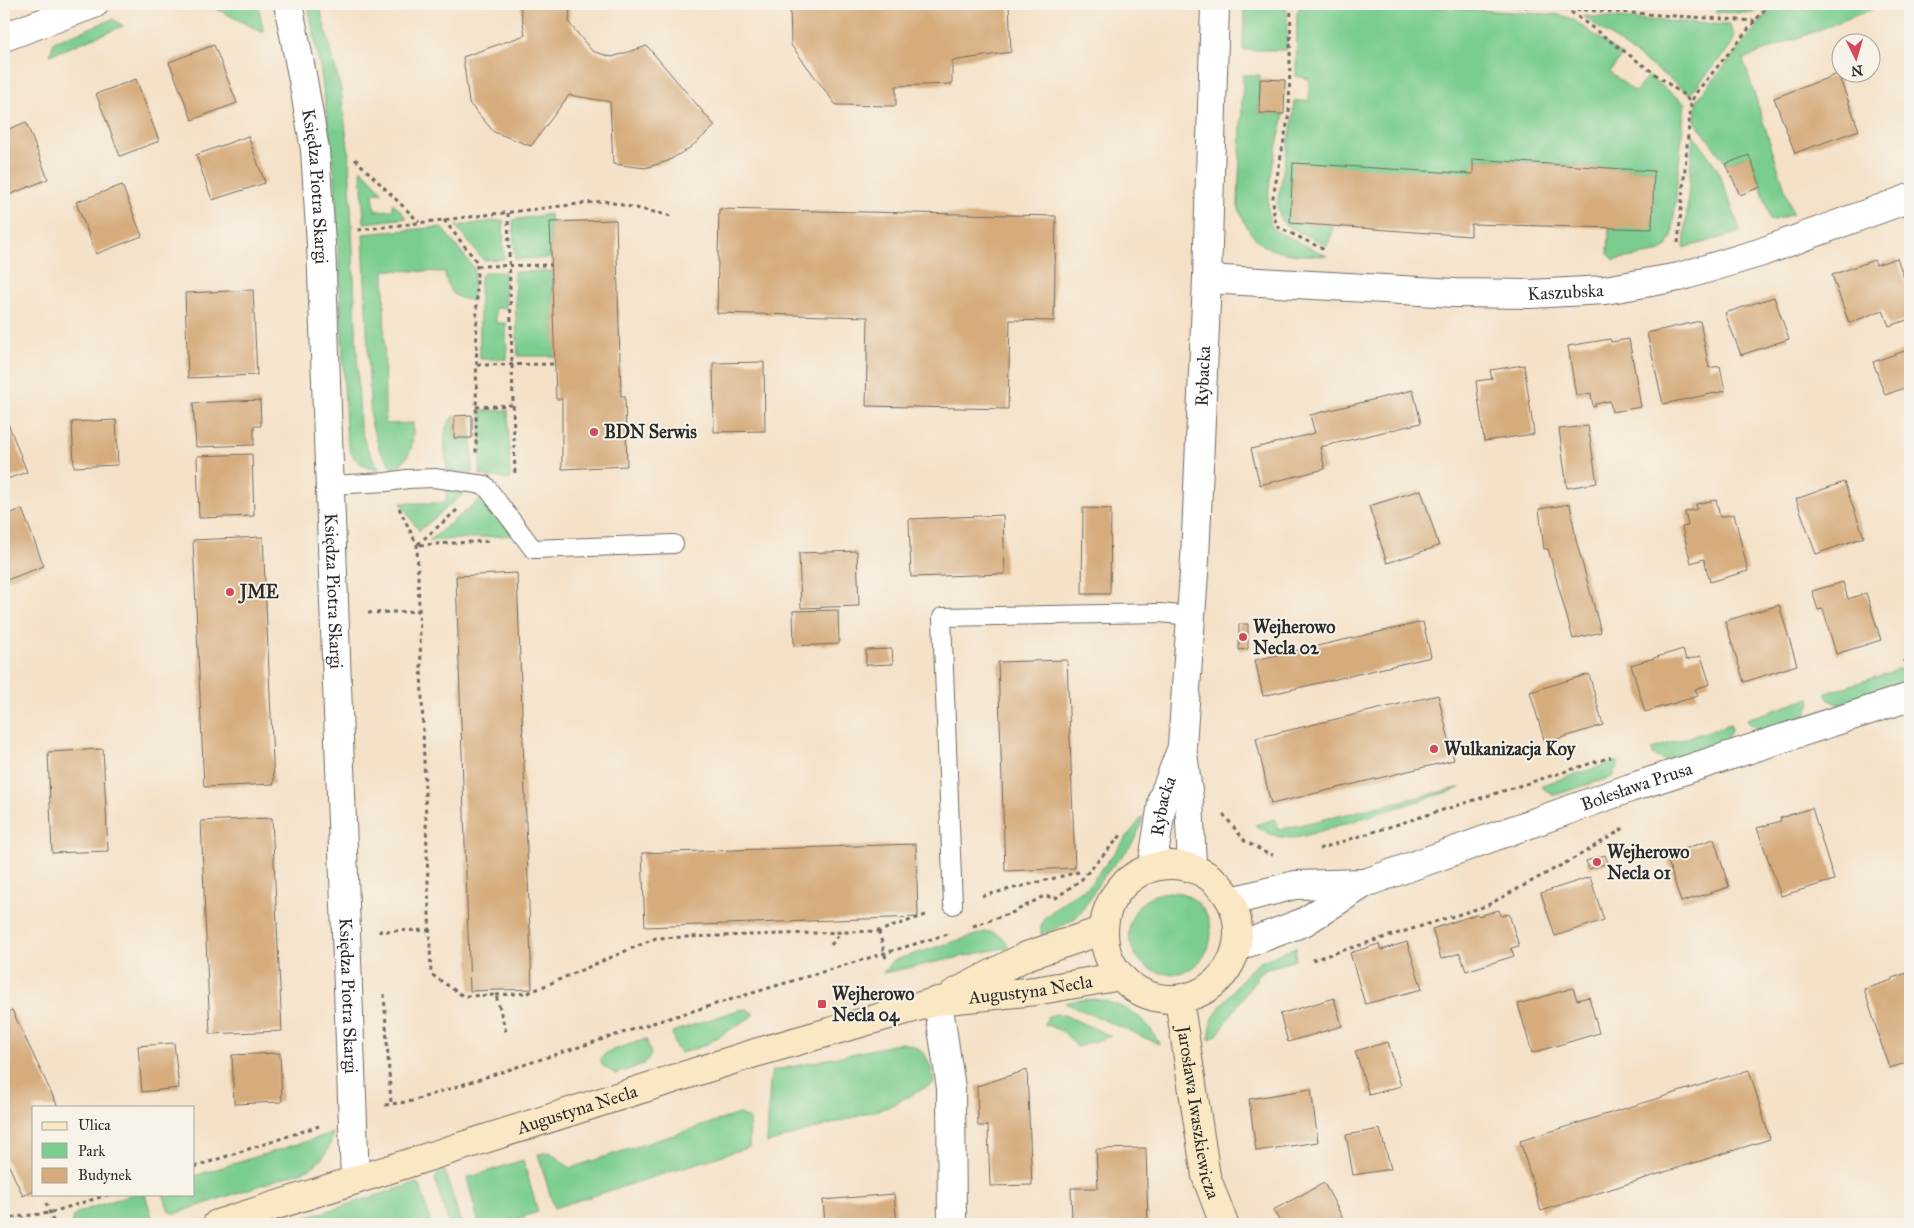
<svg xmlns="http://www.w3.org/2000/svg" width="1914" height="1228" viewBox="0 0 1914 1228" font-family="'IM FELL Great Primer',serif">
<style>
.green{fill:#7acd8f;stroke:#527c5d}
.building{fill:#d6ac7d}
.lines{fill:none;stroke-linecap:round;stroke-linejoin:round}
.service-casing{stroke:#716b62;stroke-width:20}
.minor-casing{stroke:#716b62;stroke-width:30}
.tertiary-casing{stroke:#716b62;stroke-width:30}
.secondary-casing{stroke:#716b62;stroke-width:30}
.path{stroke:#716b62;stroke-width:3;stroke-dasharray:4 4;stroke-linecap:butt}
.service{stroke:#fff;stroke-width:18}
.minor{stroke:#fff;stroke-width:28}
.tertiary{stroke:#fff;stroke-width:28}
.secondary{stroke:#fae7c3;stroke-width:28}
.poi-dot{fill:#d1495b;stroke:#f7f3e8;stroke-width:2}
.labels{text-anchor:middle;stroke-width:4;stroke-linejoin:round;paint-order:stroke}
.street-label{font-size:18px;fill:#2b2b2b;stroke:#f7f3e8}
.poi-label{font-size:18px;font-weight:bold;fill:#2b2b2b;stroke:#f7f3e8;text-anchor:start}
</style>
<rect width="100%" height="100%" fill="#f7f3e8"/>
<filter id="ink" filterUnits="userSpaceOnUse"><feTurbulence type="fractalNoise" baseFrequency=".02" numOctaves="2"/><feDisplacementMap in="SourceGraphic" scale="10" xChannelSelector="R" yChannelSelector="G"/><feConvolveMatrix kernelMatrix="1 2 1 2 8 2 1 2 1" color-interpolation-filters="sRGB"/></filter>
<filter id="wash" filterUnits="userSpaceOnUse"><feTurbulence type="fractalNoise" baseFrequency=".0096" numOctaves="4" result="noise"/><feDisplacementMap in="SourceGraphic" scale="20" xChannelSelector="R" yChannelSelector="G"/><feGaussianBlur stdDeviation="1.12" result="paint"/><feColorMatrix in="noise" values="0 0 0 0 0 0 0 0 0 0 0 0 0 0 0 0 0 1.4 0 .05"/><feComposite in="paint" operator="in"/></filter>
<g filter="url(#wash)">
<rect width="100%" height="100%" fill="#f4e1c8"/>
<g class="green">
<path d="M 211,4 L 258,4 L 264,33 L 209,5 Z"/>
<path d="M 308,4 L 319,4 L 341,90 L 349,156 L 360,426 L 366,446 L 379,469 C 352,466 349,453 346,429 L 335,177 L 321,72 Z"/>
<path d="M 1269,4 L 1283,4 L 1287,10 L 1287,50 L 1243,50 L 1244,10 Z"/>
<path d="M 1301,4 L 1377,4 L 1561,15 L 1574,20 L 1622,55 L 1610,72 L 1635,92 L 1648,76 L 1685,103 L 1672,237 L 1666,248 L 1656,253 L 1614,260 L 1608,254 L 1609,227 L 1652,228 L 1653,171 L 1474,159 L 1473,174 L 1290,223 L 1333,226 L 1332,234 L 1327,246 L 1284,224 L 1281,221 L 1277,204 L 1293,119 L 1294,101 L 1309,101 L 1309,79 L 1296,76 L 1297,13 Z"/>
<path d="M 1716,4 L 1753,5 L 1754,4 L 1761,4 L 1753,13 L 1716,12 Z"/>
<path d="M 1775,4 L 1886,4 L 1743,59 L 1793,214 L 1771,221 L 1761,187 L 1749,155 L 1726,164 L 1695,121 L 1697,100 Z"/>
<path d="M 1583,16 L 1729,25 L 1735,36 L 1731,46 L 1690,94 Z"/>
<path d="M 113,19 L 123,26 L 50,55 L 54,42 Z"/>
<path d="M 1243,75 L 1260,75 L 1259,113 L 1284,114 C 1279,141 1258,208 1274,230 L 1327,256 C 1281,254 1254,256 1238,206 Z"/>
<path d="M 1693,134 L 1717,168 L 1741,232 L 1684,248 Z"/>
<path d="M 361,169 L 383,192 L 373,193 L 375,211 L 393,210 L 393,203 L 407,218 L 364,223 Z"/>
<path d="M 550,214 L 551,258 L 515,259 L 513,220 Z"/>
<path d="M 503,220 L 504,259 L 483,260 L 456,226 Z"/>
<path d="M 441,227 L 474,268 L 473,300 C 453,300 447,289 445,272 L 384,270 L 385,424 L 413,423 C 413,443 413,459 393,468 L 380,451 L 371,423 L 363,234 Z"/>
<path d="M 552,271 L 555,356 L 518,356 L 514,272 Z"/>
<path d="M 485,272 L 505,272 L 506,308 L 495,308 L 496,323 L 506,323 L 507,359 L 480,359 L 480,278 Z"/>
<path d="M 508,410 L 510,480 L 480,475 L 481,411 Z"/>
<path d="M 454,416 L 454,438 L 472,438 L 472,474 L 447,470 C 446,453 439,428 454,416 Z"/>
<path d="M 446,487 L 467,491 L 419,531 L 401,503 L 446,503 Z"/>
<path d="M 483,497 L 514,535 L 429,541 Z"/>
<path d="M 1907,667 L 1908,673 L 1903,685 L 1839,705 L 1828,699 L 1826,693 Z"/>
<path d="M 1810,698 L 1811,703 L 1805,716 L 1759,731 L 1749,723 L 1747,719 Z"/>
<path d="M 1730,724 L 1731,730 L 1726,741 L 1665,761 L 1653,755 L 1652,749 Z"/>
<path d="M 1617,761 L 1618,764 L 1612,777 L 1555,795 L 1542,788 L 1542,785 Z"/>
<path d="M 1457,788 L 1461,788 L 1301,837 C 1283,840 1269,835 1255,825 L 1275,819 L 1278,830 Z"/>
<path d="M 1143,816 C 1136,850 1117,857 1099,883 C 1094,891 1082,913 1075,918 C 1065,925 1053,930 1041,935 L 1041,927 L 1044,918 L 1071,896 L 1088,887 Z"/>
<circle cx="1170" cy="933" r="41"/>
<path d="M 985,932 C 997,931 1003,937 1009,947 L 883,973 L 892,961 Z"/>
<path d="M 1296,947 L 1295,960 L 1269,968 L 1260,973 L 1217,1035 L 1209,1040 L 1212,1020 L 1220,1007 L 1249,971 L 1260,962 Z"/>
<path d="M 1095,999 C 1123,1004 1147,1016 1159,1044 L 1065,1003 L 1077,1000 Z"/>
<path d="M 747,1009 L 754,1014 L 753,1016 L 703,1046 L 681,1053 L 676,1049 L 672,1032 L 738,1010 Z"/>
<path d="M 1056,1014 L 1064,1015 L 1111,1036 L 1077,1047 L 1064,1032 L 1044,1024 L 1048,1017 Z"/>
<path d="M 646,1039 L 651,1055 L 644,1064 L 616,1074 L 603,1066 L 600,1060 L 607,1052 Z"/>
<path d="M 902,1043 C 925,1046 931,1062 934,1083 L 888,1107 L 767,1143 L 770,1080 L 772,1071 Z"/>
<path d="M 739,1114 L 750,1119 L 749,1147 L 554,1208 L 538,1154 L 550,1152 L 570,1168 Z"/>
<path d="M 333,1133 C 330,1150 323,1160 309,1169 L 174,1214 L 169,1211 L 163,1194 L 194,1194 L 194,1176 Z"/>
<path d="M 523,1160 L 538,1212 L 501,1224 L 479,1224 L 467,1178 Z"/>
<path d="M 445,1171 L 461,1224 L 449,1224 L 435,1180 L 439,1172 Z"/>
<path d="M 416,1183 L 420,1185 L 431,1224 L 286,1224 Z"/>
<path d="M 133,1194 L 145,1194 L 152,1217 L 148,1222 L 141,1224 L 72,1224 L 74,1216 L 79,1212 Z"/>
</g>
<g id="blocks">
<g class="building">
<path d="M 520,4 L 570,4 L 569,23 L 592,51 L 612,57 L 647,46 L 715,126 L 691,147 L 668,161 L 645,168 L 613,164 L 610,102 L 569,95 L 531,146 L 494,132 L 469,103 L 463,57 L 525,35 Z"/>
<path d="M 790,4 L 1009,4 L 1011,52 L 952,61 L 952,84 L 896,86 L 896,106 L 836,105 L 791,45 Z"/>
<path d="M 214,45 L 237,103 L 192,120 L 169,62 Z"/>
<path d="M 1838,74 L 1859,130 L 1795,153 L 1774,98 Z"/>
<path d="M 136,79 L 159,141 L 120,156 L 96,94 Z"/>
<path d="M 1260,79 L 1285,80 L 1284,114 L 1259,113 Z"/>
<path d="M 26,122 L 48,179 L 4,197 L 4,131 Z"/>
<path d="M 248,136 L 265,183 L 212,200 L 196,155 Z"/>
<path d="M 1749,155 L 1761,187 L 1740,195 L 1726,164 Z"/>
<path d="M 1473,159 L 1654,171 L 1652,229 L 1471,224 L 1471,236 L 1290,223 L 1293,163 L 1473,174 Z"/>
<path d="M 122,185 L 142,236 L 96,254 L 76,202 Z"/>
<path d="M 719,209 L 1056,216 L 1054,321 L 1010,320 L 1008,409 L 866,406 L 868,317 L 717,313 Z"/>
<path d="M 616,220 L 621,396 L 625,396 L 627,466 L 562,469 L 562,399 L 556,399 L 550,222 Z"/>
<path d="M 1897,258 L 1910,295 L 1910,319 L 1889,326 L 1883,310 L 1849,323 L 1832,275 L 1874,260 L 1876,265 Z"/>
<path d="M 253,290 L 257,375 L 188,378 L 185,293 Z"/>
<path d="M 1774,297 L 1789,339 L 1741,355 L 1725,313 Z"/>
<path d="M 1700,321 L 1709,368 L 1720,366 L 1725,391 L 1663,404 L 1647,333 Z"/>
<path d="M 1610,339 L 1611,342 L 1629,339 L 1641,407 L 1612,412 L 1610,401 L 1595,404 L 1596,406 L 1593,407 L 1591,393 L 1576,396 L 1568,346 Z"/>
<path d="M 1910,349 L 1910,386 L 1885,395 L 1873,362 Z"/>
<path d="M 764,362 L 765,431 L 714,432 L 713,363 Z"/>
<path d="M 1524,365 L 1534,434 L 1484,441 L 1476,381 L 1492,379 L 1490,370 Z"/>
<path d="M 1413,390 L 1421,423 L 1320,447 L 1325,469 L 1260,485 L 1251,449 L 1315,433 L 1310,415 Z"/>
<path d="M 260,400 L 261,426 L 254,426 L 254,445 L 196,447 L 193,403 Z"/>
<path d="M 4,413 L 27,472 L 4,480 Z"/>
<path d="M 472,415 L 472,438 L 454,438 L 454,416 Z"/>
<path d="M 116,420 L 118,465 L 74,467 L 72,422 Z"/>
<path d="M 1588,426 L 1597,483 L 1567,488 L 1559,429 Z"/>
<path d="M 252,454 L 254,516 L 199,518 L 197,456 Z"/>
<path d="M 1844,482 L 1864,537 L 1816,554 L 1796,499 Z"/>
<path d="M 1421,490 L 1439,546 L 1387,563 L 1369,506 Z"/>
<path d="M 1716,500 L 1720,517 L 1734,514 L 1748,571 L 1710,582 L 1704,559 L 1691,563 L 1682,527 L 1688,526 L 1685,512 L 1697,509 L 1696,504 Z"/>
<path d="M 1570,504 L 1576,540 L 1601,632 L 1573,639 L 1548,549 L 1544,549 L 1539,509 Z"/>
<path d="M 1083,508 L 1111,509 L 1110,594 L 1082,594 Z"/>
<path d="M 22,509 L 44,566 L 4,581 L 4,516 Z"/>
<path d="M 1003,515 L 1005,574 L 911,577 L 909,519 Z"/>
<path d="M 263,537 L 274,784 L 204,787 L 193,540 Z"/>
<path d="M 857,551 L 859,606 L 801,608 L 799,553 Z"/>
<path d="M 517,573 L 532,989 L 470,991 L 456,576 Z"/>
<path d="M 1843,582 L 1848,599 L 1866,593 L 1881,640 L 1836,654 L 1823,609 L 1818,610 L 1812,591 Z"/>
<path d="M 1779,605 L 1797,665 L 1744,682 L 1725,621 Z"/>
<path d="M 838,610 L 839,644 L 794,646 L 793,611 Z"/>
<path d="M 1423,622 L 1431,657 L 1263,696 L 1255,660 Z"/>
<path d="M 1239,624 L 1248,624 L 1248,649 L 1239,650 Z"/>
<path d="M 892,649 L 893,664 L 866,665 L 866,650 Z"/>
<path d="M 1683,649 L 1686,660 L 1701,656 L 1710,684 L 1695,689 L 1698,696 L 1645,712 L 1631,665 Z"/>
<path d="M 1067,660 L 1075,868 L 1005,871 L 998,662 Z"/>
<path d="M 1589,674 L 1603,725 L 1545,743 L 1530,692 Z"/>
<path d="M 1438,695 L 1454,760 L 1271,804 L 1256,738 Z"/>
<path d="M 103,749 L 108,851 L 52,853 L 48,752 Z"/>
<path d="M 1812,808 L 1834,880 L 1781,896 L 1757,828 L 1781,821 L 1780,818 Z"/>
<path d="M 272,818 L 282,1031 L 210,1034 L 201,821 Z"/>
<path d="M 1714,839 L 1729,887 L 1681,902 L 1666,855 Z"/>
<path d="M 916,844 L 918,917 L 645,927 L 642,853 Z"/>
<path d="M 1605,855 L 1608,863 L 1589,869 L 1586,861 Z"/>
<path d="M 1590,877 L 1604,920 L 1555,936 L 1541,893 Z"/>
<path d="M 1499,910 L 1501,916 L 1509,914 L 1519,946 L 1511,948 L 1514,956 L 1466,971 L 1460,953 L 1441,959 L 1432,929 L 1477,914 L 1479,916 Z"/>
<path d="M 1407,942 L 1422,989 L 1365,1004 L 1350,953 L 1379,944 L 1381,950 Z"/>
<path d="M 1910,972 L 1910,1062 L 1889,1068 L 1864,989 L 1892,980 L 1892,978 Z"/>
<path d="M 1573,988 L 1577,1000 L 1589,997 L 1599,1033 L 1532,1053 L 1518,1004 Z"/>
<path d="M 1334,998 L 1342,1026 L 1288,1042 L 1280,1014 Z"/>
<path d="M 12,1010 L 58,1107 L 34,1107 L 34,1191 L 23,1196 L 4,1155 L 4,1014 Z"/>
<path d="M 1388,1042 L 1401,1086 L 1369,1095 L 1355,1051 Z"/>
<path d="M 174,1043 L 179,1088 L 142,1092 L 138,1046 Z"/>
<path d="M 280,1053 L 282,1102 L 234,1104 L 232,1055 Z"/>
<path d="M 1027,1070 L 1032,1185 L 990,1186 L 988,1126 L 978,1126 L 977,1086 Z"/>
<path d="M 1749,1070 L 1770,1139 L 1541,1211 L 1520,1141 Z"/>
<path d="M 1311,1089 L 1318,1142 L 1256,1151 L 1249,1099 Z"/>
<path d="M 1380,1129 L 1391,1169 L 1353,1175 L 1346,1135 Z"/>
<path d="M 1146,1148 L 1148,1224 L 1072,1224 L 1071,1188 L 1098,1188 L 1096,1149 Z"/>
<path d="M 1324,1183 L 1346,1224 L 1281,1224 L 1273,1210 Z"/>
<path d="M 894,1194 L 897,1224 L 825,1224 L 823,1200 Z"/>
</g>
</g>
</g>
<g filter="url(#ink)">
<use href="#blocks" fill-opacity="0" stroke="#716b62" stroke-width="1"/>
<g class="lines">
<defs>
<g id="service">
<path d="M 329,485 L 387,482 L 407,479 L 434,478 L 485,485 L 533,549 L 674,544"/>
<path d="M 953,905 L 942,617 L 1160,613 L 1191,616"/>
</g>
<g id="minor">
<path id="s1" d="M 288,4 L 303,80 L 315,150 L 321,244 L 355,1180"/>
<path d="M 4,37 L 94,4"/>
<path id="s2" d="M 1207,279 L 1455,293 L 1530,294 L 1605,290 L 1679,277 L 1759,253 L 1910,198"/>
<path d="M 938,1001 L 951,1088 L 952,1224"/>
</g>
<g id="tertiary">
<path id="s3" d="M 1152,867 L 1163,797 L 1181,750"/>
<path id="s4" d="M 1192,867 L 1189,799 L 1182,746 L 1195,559 L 1207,279 L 1215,4"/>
<path d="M 1232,901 L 1295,885 L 1364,883"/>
<path id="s5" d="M 1237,947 L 1304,922 L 1365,883 L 1630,788 L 1910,697"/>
</g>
<g id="secondary">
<circle cx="1171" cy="932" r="67"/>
<path d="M 953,994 L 1026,956 L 1104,930"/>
<path id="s6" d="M 1179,999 L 1206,1176 L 1224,1224"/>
<path id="s7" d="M 217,1224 L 755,1053 L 938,1001 L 1035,991 L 1121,976"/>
</g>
</defs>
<use href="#service" class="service-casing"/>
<use href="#minor" class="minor-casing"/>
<use href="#tertiary" class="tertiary-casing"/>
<use href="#secondary" class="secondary-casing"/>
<g class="path">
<path d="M 1291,4 L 1289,114 L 1273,197 L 1274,217 L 1278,227 L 1325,250"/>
<path d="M 1484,4 L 1567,9 L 1685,96 L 1691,103"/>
<path d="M 1568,9 L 1755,21"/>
<path d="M 355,159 L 419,222"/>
<path d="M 508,213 L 515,476"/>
<path d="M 444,220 L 477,262 L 476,454"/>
<path d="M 358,230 L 604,201 L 672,216"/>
<path d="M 1678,243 L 1691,103 L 1695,94 L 1769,4"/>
<path d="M 477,266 L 551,265"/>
<path d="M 477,365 L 555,364"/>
<path d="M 476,407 L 513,405"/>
<path d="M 399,508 L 417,545 L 431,974 L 463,996 L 496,995 L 506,1032"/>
<path d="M 457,510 L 417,545 L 491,541"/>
<path d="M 368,613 L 419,611"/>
<path d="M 1903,662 L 1910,660"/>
<path d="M 1223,814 L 1245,841 L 1266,853 L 1273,855"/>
<path d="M 1319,849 L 1611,757"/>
<path d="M 982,896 L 1079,872"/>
<path d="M 973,926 L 1014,912 L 1044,896 L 1056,898 L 1082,879 L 1123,833"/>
<path d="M 879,931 L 886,959"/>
<path d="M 380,933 L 380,931 L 430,930"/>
<path d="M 831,945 L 840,933"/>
<path d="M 1312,960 L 1486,906 L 1580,855 L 1624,828"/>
<path d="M 384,994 L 391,1103"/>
<path d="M 496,995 L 528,993 L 656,938 L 879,931 L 926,915"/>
<path d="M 385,1105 L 412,1101 L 653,1023 L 948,934"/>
<path d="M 194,1167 L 319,1126"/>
<path d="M 46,1203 L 54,1224"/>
<path d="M 4,1220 L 15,1217 L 49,1213 L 110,1194"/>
</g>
<use href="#service" class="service"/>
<use href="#minor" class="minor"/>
<use href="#tertiary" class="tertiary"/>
<use href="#secondary" class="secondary"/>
</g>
</g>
<g class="poi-dot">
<circle cx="594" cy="432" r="5"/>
<circle cx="230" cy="592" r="5"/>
<circle cx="1243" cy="637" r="5"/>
<circle cx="1434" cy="749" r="5"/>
<circle cx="1597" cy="862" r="5"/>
<rect x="817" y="999" width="10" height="10" rx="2.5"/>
</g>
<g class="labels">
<g class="street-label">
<text dy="6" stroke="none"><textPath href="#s1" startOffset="185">Księdza Piotra Skargi</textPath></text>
<text dy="6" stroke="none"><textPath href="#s2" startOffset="359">Kaszubska</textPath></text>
<text dy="6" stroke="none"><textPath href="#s4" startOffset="492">Rybacka</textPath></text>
<text dy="6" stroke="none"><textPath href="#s1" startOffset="590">Księdza Piotra Skargi</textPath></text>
<text dy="6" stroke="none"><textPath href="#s5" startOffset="432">Bolesława Prusa</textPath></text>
<text dy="6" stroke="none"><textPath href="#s3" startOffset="62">Rybacka</textPath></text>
<text dy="6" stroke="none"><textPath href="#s7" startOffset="848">Augustyna Necla</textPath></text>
<text dy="6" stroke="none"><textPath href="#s1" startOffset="995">Księdza Piotra Skargi</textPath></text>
<text dy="6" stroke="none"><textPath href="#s7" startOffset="378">Augustyna Necla</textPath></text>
<text dy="6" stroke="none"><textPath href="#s6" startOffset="115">Jarosława Iwaszkiewicza</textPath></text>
</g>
<g class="poi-label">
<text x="604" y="438">BDN Serwis</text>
<text x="240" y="598">JME</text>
<text x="1253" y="633">Wejherowo<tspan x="1253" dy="21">Necla 02</tspan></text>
<text x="1444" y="755">Wulkanizacja Koy</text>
<text x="1607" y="858">Wejherowo<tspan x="1607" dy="21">Necla 01</tspan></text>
<text x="832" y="1000">Wejherowo<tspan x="832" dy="21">Necla 04</tspan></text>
</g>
</g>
<rect width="1914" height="1228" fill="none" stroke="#f7f3e8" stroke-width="20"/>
<rect x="32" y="1106" width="162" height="90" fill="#f7f3e8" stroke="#a5a39c"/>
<rect x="42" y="1122" width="25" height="8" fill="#fae7c3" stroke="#a5a39c"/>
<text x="78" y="1130" font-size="15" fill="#2b2b2b">Ulica</text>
<rect x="42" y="1143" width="25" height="15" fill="#7acd8f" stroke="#a5a39c"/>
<text x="78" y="1156" font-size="15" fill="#2b2b2b">Park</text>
<rect x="42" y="1168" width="25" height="15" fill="#d6ac7d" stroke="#a5a39c"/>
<text x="78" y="1180" font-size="15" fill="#2b2b2b">Budynek</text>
<g transform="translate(1856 58) rotate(175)"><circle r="24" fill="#f7f3e8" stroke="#a5a39c"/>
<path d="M0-4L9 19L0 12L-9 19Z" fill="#d1495b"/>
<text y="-8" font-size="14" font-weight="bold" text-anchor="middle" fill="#2b2b2b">N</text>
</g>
</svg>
